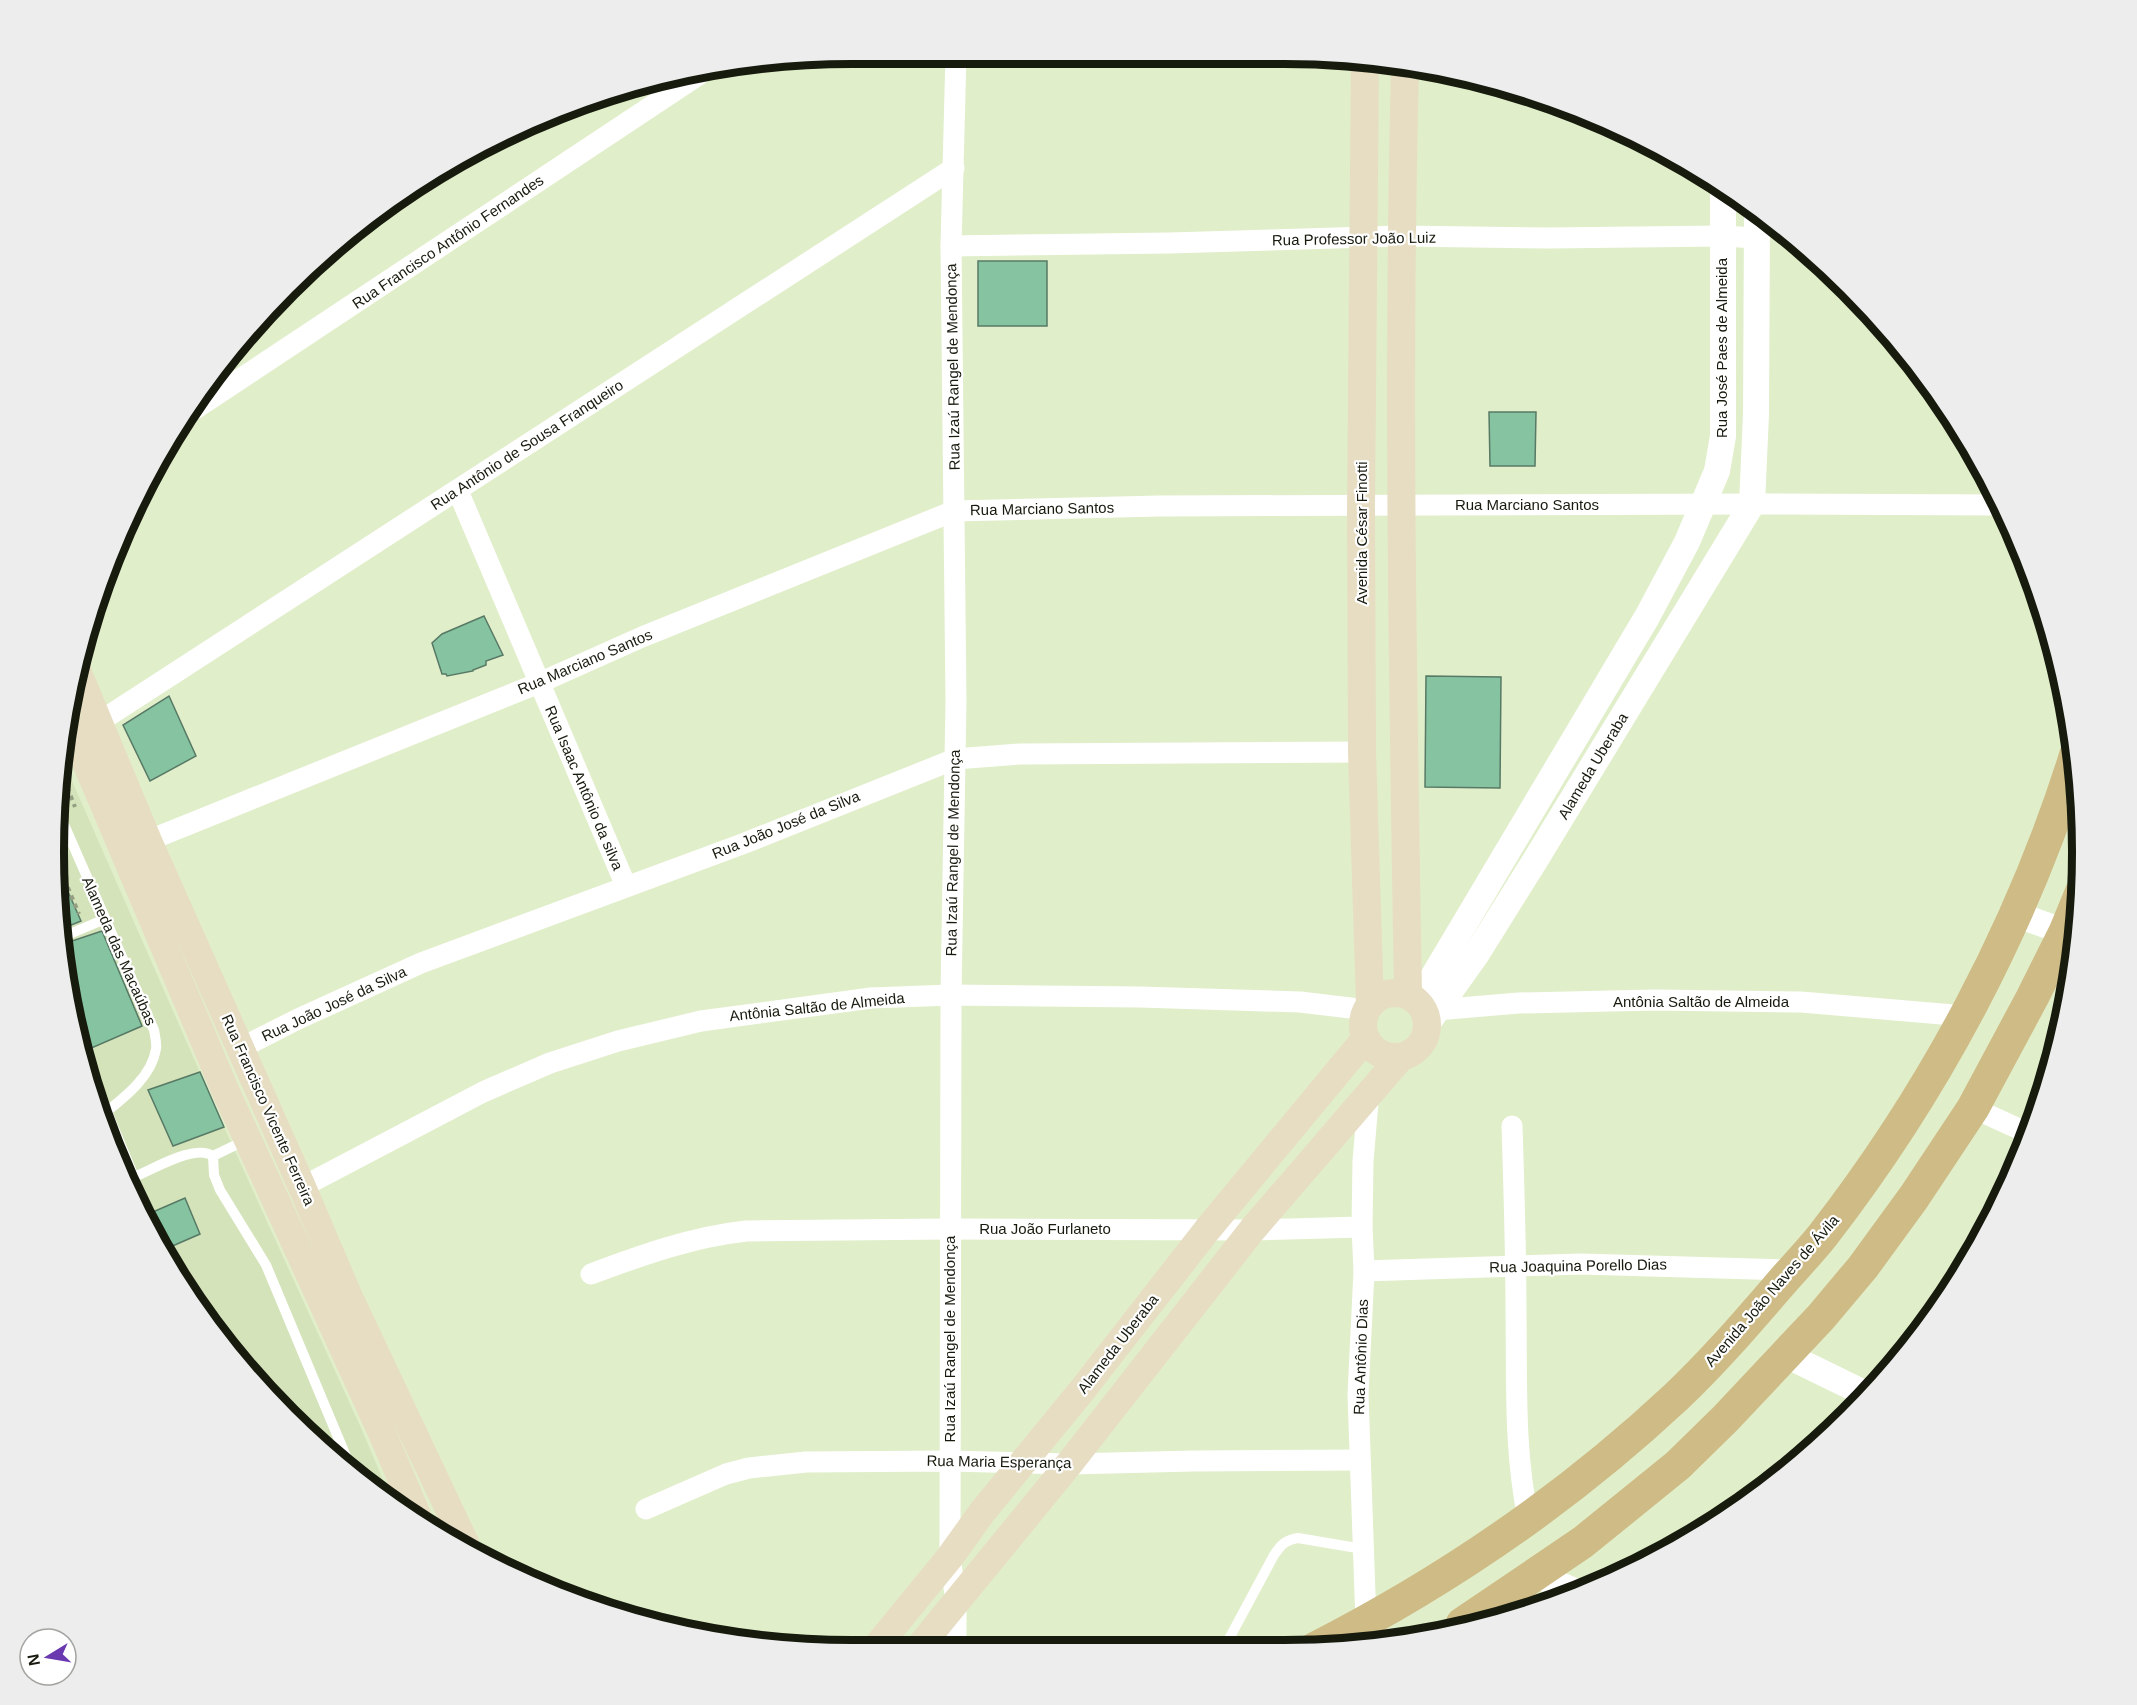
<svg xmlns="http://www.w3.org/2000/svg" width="2137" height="1705" viewBox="0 0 2137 1705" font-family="Helvetica,sans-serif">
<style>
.built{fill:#d4e3b9}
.building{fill:#86c4a1;stroke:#577965;stroke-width:1.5}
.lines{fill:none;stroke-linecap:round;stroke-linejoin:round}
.path{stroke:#949e82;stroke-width:4;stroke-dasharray:4.5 4.5;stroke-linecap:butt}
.service{stroke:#fff;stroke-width:10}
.minor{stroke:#fff;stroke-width:21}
.tertiary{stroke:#fff;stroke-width:26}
.secondary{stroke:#e7ddc2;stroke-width:28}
.primary{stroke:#cebb85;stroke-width:33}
.labels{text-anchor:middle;stroke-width:4.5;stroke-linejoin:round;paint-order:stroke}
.street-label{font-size:15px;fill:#171b0e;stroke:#fff}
.rim{fill:none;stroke:#171b0e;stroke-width:8}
</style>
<rect width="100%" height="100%" fill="#e1eeca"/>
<path class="built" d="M 65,765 L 224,1127 L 361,1428 L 392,1501 L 367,1486 L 252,1379 L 161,1251 L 81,1059 L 54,852 Z"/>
<g class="building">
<rect x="978" y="261" width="69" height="65"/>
<path d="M 1489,412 L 1536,412 L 1535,466 L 1490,466 Z"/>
<path d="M 484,616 L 503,655 L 486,661 L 486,665 L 473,670 L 473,671 L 447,676 L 446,674 L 442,674 L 432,643 L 442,634 Z"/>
<path d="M 1426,676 L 1501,677 L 1500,788 L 1425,787 Z"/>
<path d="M 169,696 L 196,756 L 150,781 L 123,725 Z"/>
<path d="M 62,878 L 81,921 L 64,928 L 58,879 Z"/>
<path d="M 102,931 L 142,1026 L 80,1053 L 66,943 Z"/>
<path d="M 200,1072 L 224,1127 L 173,1146 L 148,1090 Z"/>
<path d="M 185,1198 L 200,1234 L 161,1251 L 146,1215 Z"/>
</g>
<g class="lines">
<g class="path">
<path d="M 64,779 L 75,807"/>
<path d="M 54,854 L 79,914"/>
</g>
<g class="service">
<path d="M 59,813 L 154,1030 C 155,1036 157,1043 156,1049 C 152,1076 125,1097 106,1112"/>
<path d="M 65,936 L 105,919"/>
<path d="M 91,1084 L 101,1097 L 134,1177"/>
<path d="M 213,1156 L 248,1139"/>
<path d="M 131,1178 C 151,1171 194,1143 213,1156 L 214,1175 L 220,1190 L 266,1265 L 353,1473"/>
<path d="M 1223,1650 L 1274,1555 C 1281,1545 1285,1540 1298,1538 L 1363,1549"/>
</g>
<g class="minor">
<path d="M 956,54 L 951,246 L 956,701 L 951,995 L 950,1557 L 956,1602 L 956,1651"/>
<path d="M 951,246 L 1169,243 L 1401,236 L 1549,238 L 1722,236 L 1757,238"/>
<path d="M 195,409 L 700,74"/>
<path d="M 458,491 L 626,886"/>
<path d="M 99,722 L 954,168"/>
<path d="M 135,846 L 539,683 L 642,637 L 954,511 L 1159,506 L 1752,504 L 2000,505"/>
<path d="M 1436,1010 L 1519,1003 L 1655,1000 L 1801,1002 L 1965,1016"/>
<path d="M 241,1048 L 298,1019 L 421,963 L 745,843 L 955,759 L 1020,754 L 1362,752"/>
<path d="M 1973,1108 L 2028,1133"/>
<path d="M 1512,1126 C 1514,1188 1516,1251 1516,1313 C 1517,1382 1514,1450 1528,1518"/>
<path d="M 302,1187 L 483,1092 L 550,1063 L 618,1041 L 701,1021 L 871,998 L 951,995 L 1140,997 L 1300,1002 L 1367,1010"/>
<path d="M 1364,1271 L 1581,1264 L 1792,1270"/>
<path d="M 591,1274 C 642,1255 692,1237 746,1231 L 949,1229 L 1252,1230 L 1362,1227"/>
<path d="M 646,1509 L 726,1474 L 749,1468 L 806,1462 L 950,1461 L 1069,1464 L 1194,1461 L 1359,1460"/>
<path d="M 1366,1623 L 1358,1394 L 1364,1271 L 1362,1227 L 1363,1161 L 1369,1091"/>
</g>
<g class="tertiary">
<path d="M 2015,914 L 2065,932 L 2074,947"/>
<path d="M 1418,1002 L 1647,617 L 1687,542 L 1717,471 L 1723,436 L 1723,189"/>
<path d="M 1427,1024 L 1476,955 L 1536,859 L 1752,504 L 1756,414 L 1757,214"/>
<path d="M 1786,1355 L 1866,1394"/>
<path d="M 1536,1575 L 1577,1592"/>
</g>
<g class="secondary">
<path d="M 1365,61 L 1361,506 L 1362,752 L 1370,1005"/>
<path d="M 1405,69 C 1397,378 1403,687 1408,995"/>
<path d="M 78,673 L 148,841 L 302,1187 L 348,1295 L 465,1543"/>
<path d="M 71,727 L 226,1092 L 382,1433 L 417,1515"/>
<circle cx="1395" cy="1025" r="32"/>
<path d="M 873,1651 L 950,1557 L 983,1511 L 1083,1389 L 1207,1230 L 1366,1038"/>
<path d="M 916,1651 L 1069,1464 L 1252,1230 L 1401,1057"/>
</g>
<g class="primary">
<path d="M 1462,1624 L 1583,1542 L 1678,1465 L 1725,1419 L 1821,1317 L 1863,1267 L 1914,1197 L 1973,1108 L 2032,998 L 2065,932 L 2081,893"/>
<path d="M 1314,1649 C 1445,1582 1568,1498 1676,1397 C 1712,1363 1743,1327 1775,1290 C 1791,1271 1808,1254 1823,1235 C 1934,1092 2022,927 2076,754"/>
</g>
</g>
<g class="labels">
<g class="street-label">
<text transform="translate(1354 239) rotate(-1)" y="5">Rua Professor João Luiz</text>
<text transform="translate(448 242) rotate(-34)" y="5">Rua Francisco Antônio Fernandes</text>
<text transform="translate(1722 348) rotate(-90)" y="5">Rua José Paes de Almeida</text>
<text transform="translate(953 367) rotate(-91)" y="5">Rua Izaú Rangel de Mendonça</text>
<text transform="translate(527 445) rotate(-33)" y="5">Rua Antônio de Sousa Franqueiro</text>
<text x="1527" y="510">Rua Marciano Santos</text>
<text transform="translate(1042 509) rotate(-1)" y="5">Rua Marciano Santos</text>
<text transform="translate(1362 533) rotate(-90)" y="5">Avenida César Finotti</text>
<text transform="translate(585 662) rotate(-23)" y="5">Rua Marciano Santos</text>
<text transform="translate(1593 766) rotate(-59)" y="5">Alameda Uberaba</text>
<text transform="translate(584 788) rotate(67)" y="5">Rua Isaac Antônio da silva</text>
<text transform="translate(786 825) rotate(-22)" y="5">Rua João José da Silva</text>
<text transform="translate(953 853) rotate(-89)" y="5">Rua Izaú Rangel de Mendonça</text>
<text transform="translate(119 951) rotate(66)" y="5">Alameda das Macaúbas</text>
<text x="1701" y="1007">Antônia Saltão de Almeida</text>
<text transform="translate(334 1004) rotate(-25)" y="5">Rua João José da Silva</text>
<text transform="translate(817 1007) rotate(-6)" y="5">Antônia Saltão de Almeida</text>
<text transform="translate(268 1110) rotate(66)" y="5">Rua Francisco Vicente Ferreira</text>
<text x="1045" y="1234">Rua João Furlaneto</text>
<text transform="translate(1578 1266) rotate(-1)" y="5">Rua Joaquina Porello Dias</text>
<text transform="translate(1772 1291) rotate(-49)" y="5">Avenida João Naves de Ávila</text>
<text transform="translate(950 1339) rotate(-90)" y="5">Rua Izaú Rangel de Mendonça</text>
<text transform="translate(1118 1344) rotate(-52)" y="5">Alameda Uberaba</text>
<text transform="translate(1361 1357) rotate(-88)" y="5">Rua Antônio Dias</text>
<text transform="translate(999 1462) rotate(1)" y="5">Rua Maria Esperança</text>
</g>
</g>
<path d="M0 0H2137V1705H0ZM852 64H1284A788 788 0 0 1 2072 852V852A788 788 0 0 1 1284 1640H852A788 788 0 0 1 64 852V852A788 788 0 0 1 852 64Z" fill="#ecedec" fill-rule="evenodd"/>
<path class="rim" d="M852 64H1284A788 788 0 0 1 2072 852V852A788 788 0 0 1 1284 1640H852A788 788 0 0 1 64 852V852A788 788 0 0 1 852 64Z"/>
<g transform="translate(48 1657) rotate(259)"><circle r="28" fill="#ffffff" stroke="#a2a49f" stroke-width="1.5"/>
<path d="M0-4.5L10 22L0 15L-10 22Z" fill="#6a39b0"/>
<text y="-9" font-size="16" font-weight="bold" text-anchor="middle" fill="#171b0e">N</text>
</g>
</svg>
